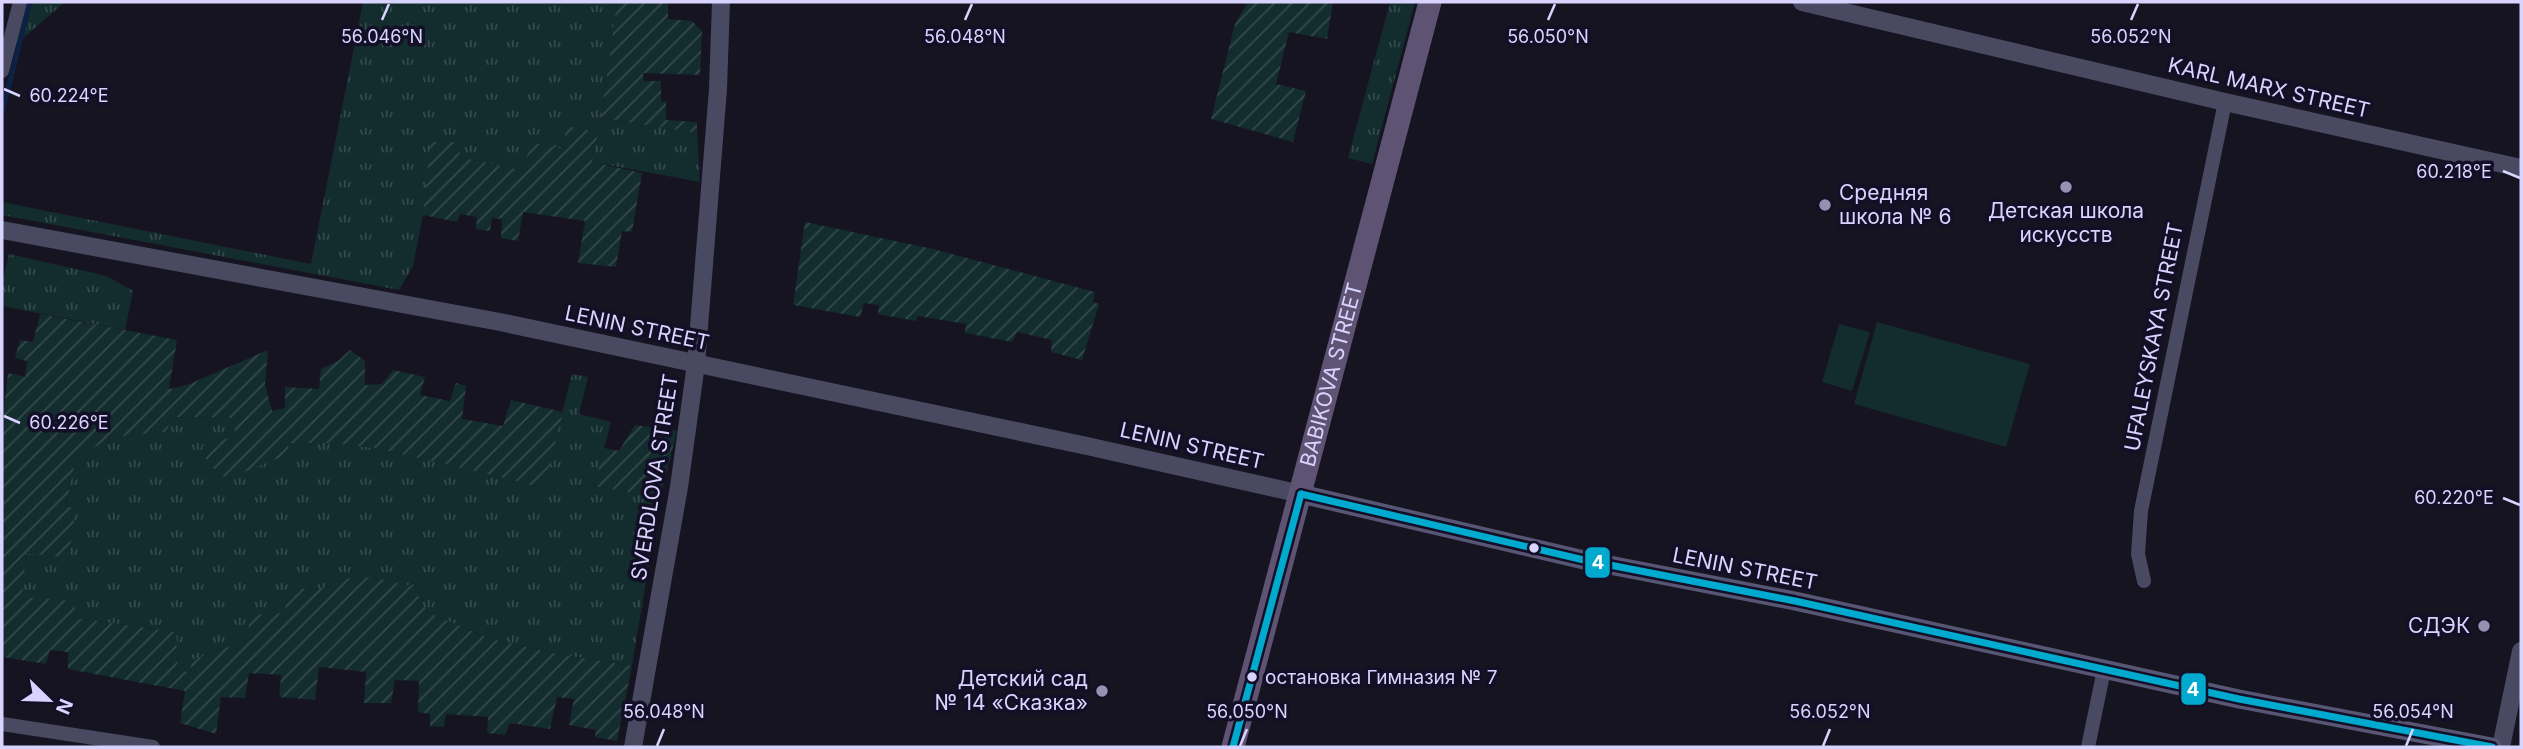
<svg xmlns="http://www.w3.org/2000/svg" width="2523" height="749" viewBox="0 0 2523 749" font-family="Inter,sans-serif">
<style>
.grass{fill:url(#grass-tufts)}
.garden{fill:url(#garden-furrows)}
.pitch{fill:#132c2d}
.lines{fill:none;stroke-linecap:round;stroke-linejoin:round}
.stream{stroke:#0d2144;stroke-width:5}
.minor{stroke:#4a4962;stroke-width:14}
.tertiary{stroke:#4a4962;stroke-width:18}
.secondary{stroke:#575674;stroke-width:19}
.primary{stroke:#5e5373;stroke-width:23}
.bus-1-casing{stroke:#130f26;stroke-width:12}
.bus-1{stroke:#00a9ce;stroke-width:7}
.ticks{fill:none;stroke:#d9d4ff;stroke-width:2.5}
.poi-dot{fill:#9591b1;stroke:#130f26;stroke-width:2.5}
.bus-dot{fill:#d9d4ff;stroke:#130f26;stroke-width:2.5}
.labels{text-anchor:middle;stroke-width:7;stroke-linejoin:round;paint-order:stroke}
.bus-label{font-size:19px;fill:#d9d4ff;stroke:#130f26;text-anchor:start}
.street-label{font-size:21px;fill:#d9d4ff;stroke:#130f26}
.poi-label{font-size:21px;fill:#d9d4ff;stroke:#130f26;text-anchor:end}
.ticks-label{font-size:18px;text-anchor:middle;fill:#d9d4ff;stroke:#130f26;stroke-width:7;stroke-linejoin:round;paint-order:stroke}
.line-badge{stroke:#130f26;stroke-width:2.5}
.badge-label{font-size:19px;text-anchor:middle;font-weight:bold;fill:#fff}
</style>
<defs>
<pattern id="grass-tufts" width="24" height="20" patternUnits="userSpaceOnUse" patternTransform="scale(1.75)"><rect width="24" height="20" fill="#132c2d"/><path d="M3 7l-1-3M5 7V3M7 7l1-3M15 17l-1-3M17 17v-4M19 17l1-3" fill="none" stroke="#354a4c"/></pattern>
<pattern id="garden-furrows" width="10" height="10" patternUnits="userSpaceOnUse" patternTransform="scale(1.75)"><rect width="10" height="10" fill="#132c2d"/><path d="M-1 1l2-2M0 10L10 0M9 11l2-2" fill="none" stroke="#354a4c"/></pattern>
</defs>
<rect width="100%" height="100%" fill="#161421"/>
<g class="grass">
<path d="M 26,2 L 65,2 L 15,45 Z"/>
<path d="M 363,2 L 617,2 L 601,118 L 697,133 L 700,182 L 592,162 L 597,132 L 566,126 L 563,149 L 525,171 L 459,157 L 423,215 L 413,266 L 399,290 L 2,215 L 2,202 L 311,264 Z"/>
<path d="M 1390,2 L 1415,2 L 1372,164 L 1348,158 Z"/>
<path d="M 9,254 L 107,276 L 133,291 L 125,330 L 2,306 L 2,282 Z"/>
<path d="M 572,374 L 588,377 L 579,414 L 611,422 L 594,486 L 660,498 L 632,666 L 552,653 L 488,638 L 427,612 L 412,586 L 341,579 L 317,590 L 289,587 L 284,614 L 247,640 L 192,660 L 190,672 L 178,672 L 176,632 L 75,618 L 21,597 L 26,553 L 68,557 L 66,506 L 76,457 L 114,437 L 165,432 L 171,417 L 233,418 L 235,436 L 287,443 L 331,443 L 375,448 L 544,486 Z"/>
</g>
<g class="garden">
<path d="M 617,2 L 668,2 L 668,19 L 692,21 L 702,31 L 700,75 L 643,73 L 644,81 L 661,81 L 661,102 L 666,101 L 666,120 L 697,122 L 697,133 L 601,118 Z"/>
<path d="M 1248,2 L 1333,2 L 1327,39 L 1289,32 L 1276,84 L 1306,91 L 1293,142 L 1211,119 L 1235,24 Z"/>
<path d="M 566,126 L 598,132 L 592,162 L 642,173 L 632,232 L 622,231 L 616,267 L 578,263 L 585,221 L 523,212 L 518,241 L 501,238 L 502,219 L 492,218 L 490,231 L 476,229 L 477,217 L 460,214 L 457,222 L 423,215 L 430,142 L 458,142 L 460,157 L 525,171 L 529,142 L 563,149 Z"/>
<path d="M 805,222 L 933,249 L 1095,292 L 1093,302 L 1099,304 L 1082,360 L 1051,352 L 1052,340 L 1017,332 L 1012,342 L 965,333 L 966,324 L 918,316 L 916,321 L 878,314 L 879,305 L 864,303 L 860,317 L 793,305 Z"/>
<path d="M 40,314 L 177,340 L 169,389 L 187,385 L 268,350 L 265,385 L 272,411 L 285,408 L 285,387 L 319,389 L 321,369 L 338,361 L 350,350 L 365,361 L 365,385 L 382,384 L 393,370 L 425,377 L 420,395 L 450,401 L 456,383 L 466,386 L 462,419 L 503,426 L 511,400 L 563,412 L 544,487 L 375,448 L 331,443 L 288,443 L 289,454 L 227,479 L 208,464 L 202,446 L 235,436 L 233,418 L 172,417 L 166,432 L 114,437 L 76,457 L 66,506 L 76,509 L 68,558 L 26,553 L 22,597 L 74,601 L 76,618 L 176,632 L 178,671 L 190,672 L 192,660 L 247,640 L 250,615 L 284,613 L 289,587 L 317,590 L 341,579 L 371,577 L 413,586 L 427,612 L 488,638 L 552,653 L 632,666 L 617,741 L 595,737 L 596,730 L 569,725 L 574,699 L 557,697 L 550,729 L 510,723 L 505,735 L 487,733 L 488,717 L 446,714 L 444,727 L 430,726 L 430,714 L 418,712 L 419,681 L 395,680 L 391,703 L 364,703 L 366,672 L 319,667 L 315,700 L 279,697 L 281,675 L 249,673 L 245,698 L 221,697 L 216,734 L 180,723 L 185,691 L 68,669 L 68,652 L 50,650 L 46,664 L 2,657 L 2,425 L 8,373 L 25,377 L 27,361 L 15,358 L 20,340 L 33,342 Z"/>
<path d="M 635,425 L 677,431 L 660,498 L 594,486 L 604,448 L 619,451 Z"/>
</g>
<g class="pitch">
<path d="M 1877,322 L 2030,364 L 2006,447 L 1854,404 Z"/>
<path d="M 1839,324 L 1870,332 L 1852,391 L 1822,382 Z"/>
</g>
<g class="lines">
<path class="stream" d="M 2,113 L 30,2"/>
<g class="minor">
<path d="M 2,71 L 20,2"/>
<path d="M 2144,581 L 2138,554 L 2141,511 L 2225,102"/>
<path d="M 2,724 L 153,747"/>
<path d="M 2088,747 L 2104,670"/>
</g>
<g class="tertiary">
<path d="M 1802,2 L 2225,102 L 2521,168"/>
<path d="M 2,230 L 500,322 L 1087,446 L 1301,494"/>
<path d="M 633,747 L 679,487 L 696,364 L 718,89 L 721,2"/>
<path d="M 2501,747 L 2521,651"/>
</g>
<path class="secondary" d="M 1301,494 L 1584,560 L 1795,601 L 2239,699 L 2492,747"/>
<path class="primary" id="s1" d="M 1233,747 L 1430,2"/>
<defs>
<g id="bus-1">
<path d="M 1301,494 L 1584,560 L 1795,601 L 2239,699 L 2492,747"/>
<path d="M 1233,747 L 1301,494"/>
</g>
</defs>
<use href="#bus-1" class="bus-1-casing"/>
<use href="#bus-1" class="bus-1"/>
</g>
<path class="ticks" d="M 382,20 L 389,4M 965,20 L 972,4M 1548,20 L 1555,4M 2131,20 L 2138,4M 4,89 L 20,96M 2503,171 L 2520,178M 4,416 L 20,423M 2503,498 L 2520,505M 657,746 L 664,729M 1240,746 L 1247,729M 1823,746 L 1830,729M 2406,746 L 2413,729"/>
<g class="poi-dot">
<circle cx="2066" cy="187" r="7"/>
<circle cx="1825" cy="205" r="7"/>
<circle cx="2484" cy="626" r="7"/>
<circle cx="1102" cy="691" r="7"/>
</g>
<g class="bus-dot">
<circle cx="1534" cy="548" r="6"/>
<circle cx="1252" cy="677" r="6"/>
</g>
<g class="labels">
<g class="bus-label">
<text x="1265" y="684">остановка Гимназия № 7</text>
</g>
<g class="street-label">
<text transform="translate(2269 88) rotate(13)" y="7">KARL MARX STREET</text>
<text transform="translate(637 328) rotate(12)" y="7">LENIN STREET</text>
<text transform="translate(2154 337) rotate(-79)" y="7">UFALEYSKAYA STREET</text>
<text dy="7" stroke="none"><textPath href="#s1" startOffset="385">BABIKOVA STREET</textPath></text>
<text transform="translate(1192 446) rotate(13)" y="7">LENIN STREET</text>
<text transform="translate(655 477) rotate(-81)" y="7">SVERDLOVA STREET</text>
<text transform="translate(1745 569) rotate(11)" y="7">LENIN STREET</text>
</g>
<g class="poi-label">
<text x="1839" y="200" text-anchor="start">Средняя<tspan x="1839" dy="24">школа № 6</tspan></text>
<text x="2066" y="218" text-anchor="middle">Детская школа<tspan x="2066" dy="24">искусств</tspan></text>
<text x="2470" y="633">СДЭК</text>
<text x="1088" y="686">Детский сад<tspan x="1088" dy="24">№ 14 «Сказка»</tspan></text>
</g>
</g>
<g class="ticks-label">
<text x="382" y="43">56.046°N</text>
<text x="965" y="43">56.048°N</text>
<text x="1548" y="43">56.050°N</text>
<text x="2131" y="43">56.052°N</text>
<text x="69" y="102">60.224°E</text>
<text x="2454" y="178">60.218°E</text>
<text x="69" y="429">60.226°E</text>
<text x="2454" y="504">60.220°E</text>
<text x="664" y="718">56.048°N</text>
<text x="1247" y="718">56.050°N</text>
<text x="1830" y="718">56.052°N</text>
<text x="2413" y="718">56.054°N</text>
</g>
<g class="line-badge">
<rect x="1584" y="546" width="27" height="33" rx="7" fill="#00a9ce"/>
<rect x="2180" y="672" width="27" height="34" rx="7" fill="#00a9ce"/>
</g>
<g class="badge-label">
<text x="1598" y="569">4</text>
<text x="2193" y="696">4</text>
</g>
<rect width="2523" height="749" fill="none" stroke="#d9d4ff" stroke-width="7"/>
<g transform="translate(49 700) rotate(113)" stroke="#130f26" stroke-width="5" paint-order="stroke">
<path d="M0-5L12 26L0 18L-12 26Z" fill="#d9d4ff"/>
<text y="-10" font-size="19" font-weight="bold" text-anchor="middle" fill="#d9d4ff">N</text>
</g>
</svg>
